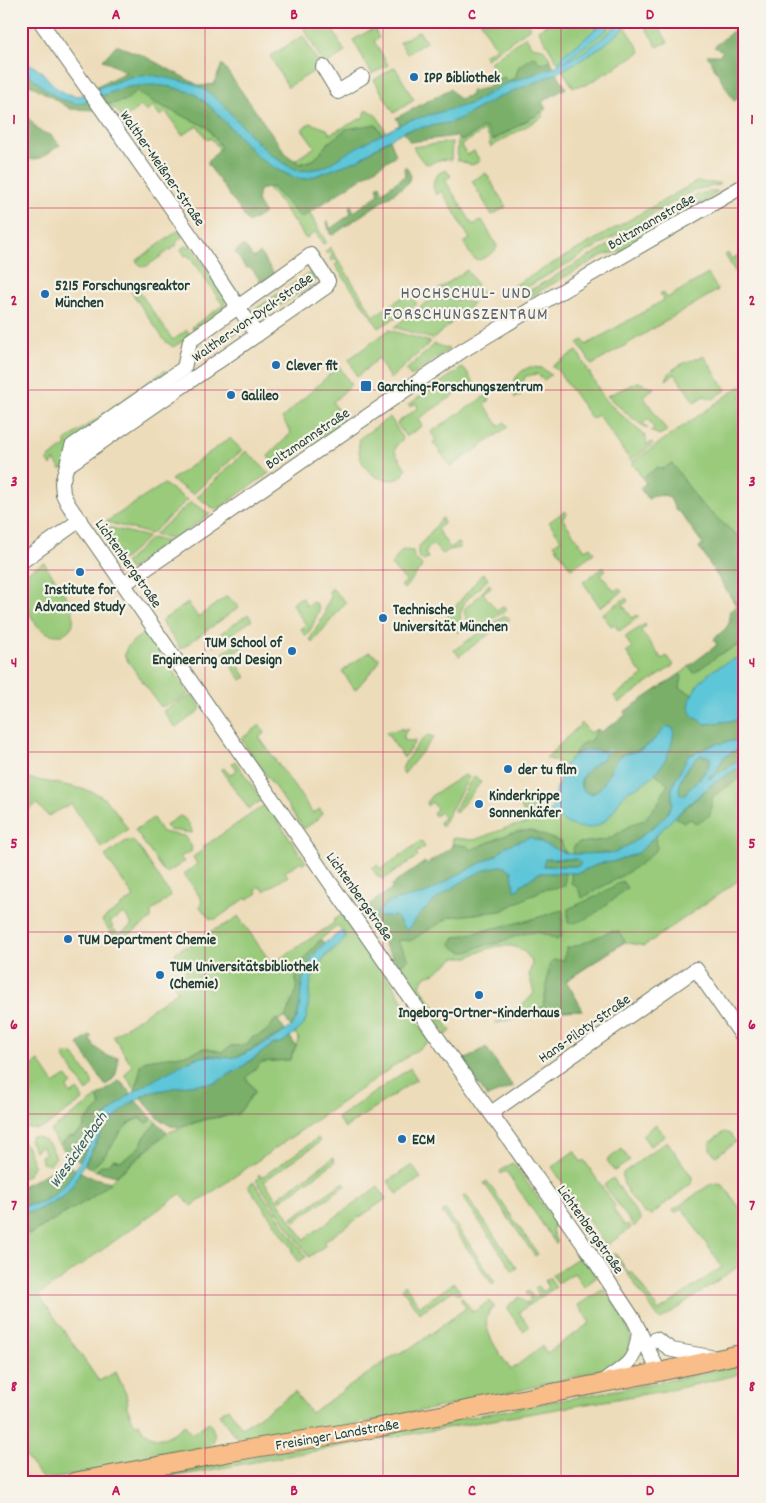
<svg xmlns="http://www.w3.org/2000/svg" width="766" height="1503" viewBox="0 0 766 1503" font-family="Dekko,sans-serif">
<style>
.green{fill:#99cb7a;stroke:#5c8457}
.forest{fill:#7aaf6a;stroke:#4c764f}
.water{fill:#5dc6d8;stroke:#3e8286;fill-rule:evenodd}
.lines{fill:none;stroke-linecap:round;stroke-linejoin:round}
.stream{stroke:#5dc6d8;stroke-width:2.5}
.minor-casing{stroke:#677563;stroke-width:16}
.major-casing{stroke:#677563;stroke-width:20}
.minor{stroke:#fff;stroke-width:14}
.major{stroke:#f8bd88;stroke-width:18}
.grid{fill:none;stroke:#c2185b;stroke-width:1;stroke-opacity:0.55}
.poi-dot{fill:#1f6fb2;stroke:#f7f3e8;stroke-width:2}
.labels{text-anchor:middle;stroke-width:4.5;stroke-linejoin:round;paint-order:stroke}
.poi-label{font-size:15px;font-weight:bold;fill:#1f3d34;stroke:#f7f3e8;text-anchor:start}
.street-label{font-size:15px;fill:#1f3d34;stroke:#f7f3e8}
.water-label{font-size:16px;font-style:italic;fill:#2e5f5d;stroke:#f7f3e8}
.quarter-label{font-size:18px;letter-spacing:1px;fill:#59626a;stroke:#f7f3e8}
.neatline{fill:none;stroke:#c2185b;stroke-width:2}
.grid-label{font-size:16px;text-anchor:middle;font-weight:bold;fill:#c2185b}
</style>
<rect width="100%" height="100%" fill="#f7f3e8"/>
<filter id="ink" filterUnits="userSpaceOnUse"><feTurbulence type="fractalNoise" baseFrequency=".02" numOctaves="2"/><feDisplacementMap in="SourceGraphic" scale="10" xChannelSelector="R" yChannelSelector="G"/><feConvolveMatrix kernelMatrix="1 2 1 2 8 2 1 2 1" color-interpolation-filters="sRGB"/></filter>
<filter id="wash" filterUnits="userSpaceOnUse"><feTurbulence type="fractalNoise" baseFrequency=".0096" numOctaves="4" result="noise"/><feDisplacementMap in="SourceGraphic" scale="20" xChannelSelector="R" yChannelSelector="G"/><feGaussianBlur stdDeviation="1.12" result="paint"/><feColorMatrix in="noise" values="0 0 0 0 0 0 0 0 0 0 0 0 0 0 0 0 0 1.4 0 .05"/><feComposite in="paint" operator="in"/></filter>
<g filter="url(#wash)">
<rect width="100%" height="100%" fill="#eddcb9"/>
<g class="green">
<path d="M 300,21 L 328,21 L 345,52 L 324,65 Z"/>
<path d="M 480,21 L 527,21 L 530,28 L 486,59 L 484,55 L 496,48 Z"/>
<path d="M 553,21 L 622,21 L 641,52 L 586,85 L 573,87 L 538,30 Z"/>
<path d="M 642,21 L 655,21 L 668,42 L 657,47 Z"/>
<path d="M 374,28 L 379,38 L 374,41 L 388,65 L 372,74 L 353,40 Z"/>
<path d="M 419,31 L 426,42 L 407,54 L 400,42 Z"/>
<path d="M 303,36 L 321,67 L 288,87 L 270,56 Z"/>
<path d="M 526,36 L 531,46 L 543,48 L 551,61 L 540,64 L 534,56 L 515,78 L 507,81 L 504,77 L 499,80 L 489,63 Z"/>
<path d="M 395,67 L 414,100 L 394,113 L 374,80 Z"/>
<path d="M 136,90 L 155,103 L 207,127 L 221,147 L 220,150 L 211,138 L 207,140 L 198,126 L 182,135 L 166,112 L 160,116 L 153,106 L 146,112 L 141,106 L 123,119 L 115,108 L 109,110 L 107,105 L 127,100 Z"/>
<path d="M 368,110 C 378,114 381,123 385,131 L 382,134 L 376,124 L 328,143 L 315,159 L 300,164 L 295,160 L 315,147 L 302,129 L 310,123 L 327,129 L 330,134 L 364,117 L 365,112 Z"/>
<path d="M 542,112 L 544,116 L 491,147 L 489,143 L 491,141 L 484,131 L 461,145 L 467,155 L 474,151 L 480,161 L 472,165 L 457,160 L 458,138 L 461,141 L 485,127 L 494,140 Z"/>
<path d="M 452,142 L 451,160 C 427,156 431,178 413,147 Z"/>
<path d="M 446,170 L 451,176 L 445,180 L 473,225 L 482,220 L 497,246 C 496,251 493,252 489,255 C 473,266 472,256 464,243 L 470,239 L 442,191 L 436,195 C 430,184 434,173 446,170 Z"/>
<path d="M 486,173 L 506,207 L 492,215 L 472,181 Z"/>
<path d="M 696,182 L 719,183 L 719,185 L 694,190 L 517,293 L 513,286 Z"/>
<path d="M 272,187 L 301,217 L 309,212 L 326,242 L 323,244 L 315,232 L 306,239 L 273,193 L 267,188 Z"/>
<path d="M 718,191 L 714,195 L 623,251 L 603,255 L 533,295 L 529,297 L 522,295 L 692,197 L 702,193 Z"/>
<path d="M 179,230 L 182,237 L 176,243 L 177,245 L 147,266 L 142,267 L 136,261 Z"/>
<path d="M 185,246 L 191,247 L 225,294 L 225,304 L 221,313 L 195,332 L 192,327 L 223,305 L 188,255 L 185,256 L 181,249 Z"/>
<path d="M 330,247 L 374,316 L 409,293 L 417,304 L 379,328 L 335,265 L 338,263 L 335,259 L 332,261 L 330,258 L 332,255 L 330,252 L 327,254 L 325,252 Z"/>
<path d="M 745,251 L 745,275 L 739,278 L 725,255 L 728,253 L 732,259 Z"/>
<path d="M 467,270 L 484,296 L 478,300 L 436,291 Z"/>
<path d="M 311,272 L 316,280 L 315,282 L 269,313 L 266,309 L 253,318 L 249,313 Z"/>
<path d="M 708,274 L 718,290 L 592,365 L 578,343 L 583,340 L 586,345 L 664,300 L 660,294 L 663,292 L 667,298 Z"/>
<path d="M 131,287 L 134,292 L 138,290 L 173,340 L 187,330 L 191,336 L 173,347 L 165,341 L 132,293 Z"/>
<path d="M 447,298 L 473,303 L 472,305 L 433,339 L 394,327 L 427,302 Z"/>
<path d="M 242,323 L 245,327 L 197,360 L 195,355 Z"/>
<path d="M 389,330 L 431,342 L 390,379 L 378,358 L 357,377 L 349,359 Z"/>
<path d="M 435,344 L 449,349 L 411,376 L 406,370 Z"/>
<path d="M 577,351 L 605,400 L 646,437 L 646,445 L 651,442 L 653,444 L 631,461 L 598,415 L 592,419 L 558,371 L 552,366 Z"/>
<path d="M 704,356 L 726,390 L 713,399 L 704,396 L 694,402 L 675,374 L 666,380 C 670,365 691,361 704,356 Z"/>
<path d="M 339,366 L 351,385 L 333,402 L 343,420 L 335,428 L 275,468 L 268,456 L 291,433 L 282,418 Z"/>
<path d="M 530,367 L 542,368 L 551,375 L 544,380 L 537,374 L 526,376 L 520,386 L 522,394 L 515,398 C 510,384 516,372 530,367 Z"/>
<path d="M 462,368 L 465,369 L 476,386 L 472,392 L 468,386 L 418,419 L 422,426 L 406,437 L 397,424 L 398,422 L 418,408 L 416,403 L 410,407 L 408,405 Z"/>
<path d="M 164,371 L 170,372 L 61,470 L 54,460 L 51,466 L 47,459 L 67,445 L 65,441 Z"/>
<path d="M 638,382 L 654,388 L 643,396 L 667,431 L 659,435 L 651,431 L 654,428 L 648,419 L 643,423 L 648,429 L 633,419 L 607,396 Z"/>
<path d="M 745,383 L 745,391 L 740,395 L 745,402 L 745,876 L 644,946 L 625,942 L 566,981 L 583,1010 L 537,1012 L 495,1024 L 526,1002 L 534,993 L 529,975 L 532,965 L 531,960 L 524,951 L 512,946 L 498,946 L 487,949 L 468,957 L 456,957 L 435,973 L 426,976 L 420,985 L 424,992 L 451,1031 L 447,1035 L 363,914 L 363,909 L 393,888 L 392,885 L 425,862 L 427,864 L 452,847 L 453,838 L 474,840 L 509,827 L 528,823 L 519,802 L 534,798 L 545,814 L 551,811 L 565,764 L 546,758 L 582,723 L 589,733 L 598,729 L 601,732 L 626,715 L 624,712 L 680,674 L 717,645 L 714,639 C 724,630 733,626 729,612 L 736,605 L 699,547 L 703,544 L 680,512 L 676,511 L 670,498 L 665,495 L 654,496 L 648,499 L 640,488 L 646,483 L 632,463 L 645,453 Z"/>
<path d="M 487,395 L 490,400 L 484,404 L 499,426 L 505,422 L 508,427 L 451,467 L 433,442 L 436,440 L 431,432 Z"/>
<path d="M 390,417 L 403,439 L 396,446 L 395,452 L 406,469 L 402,477 C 377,489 353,463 360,438 Z"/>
<path d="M 230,438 L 242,450 L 193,494 L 171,480 Z"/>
<path d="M 246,451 L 269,473 L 216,510 L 197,497 Z"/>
<path d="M 164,484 L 187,500 L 151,534 L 106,522 Z"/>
<path d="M 191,502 L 210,514 L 174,540 L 154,535 Z"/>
<path d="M 565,511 L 567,514 L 562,518 L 585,550 L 590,547 L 594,553 L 571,569 L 554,544 L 561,539 L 549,522 Z"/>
<path d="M 442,518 L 444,524 L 437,529 L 450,548 L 458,543 L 460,545 L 459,548 L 449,550 L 443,554 L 433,545 L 428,548 L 425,553 L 428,558 L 424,561 L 418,556 L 418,548 Z"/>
<path d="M 108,527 L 148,537 L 123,560 L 102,530 Z"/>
<path d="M 151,538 L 169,542 L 129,570 L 125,563 Z"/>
<path d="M 402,550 L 413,551 L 414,558 L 422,565 L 421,568 L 404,589 L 401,586 L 406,581 L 391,565 Z"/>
<path d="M 44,563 C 54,578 77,605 73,623 C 72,629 66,632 62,635 C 37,637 27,614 25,592 C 24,586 23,578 27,573 C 31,568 39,566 44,563 Z"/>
<path d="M 604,567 L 606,570 L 601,574 L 614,591 L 619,588 L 622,592 L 600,607 L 583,582 Z"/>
<path d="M 483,573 L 488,579 C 474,595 453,604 463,628 L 458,633 L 445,619 Z"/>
<path d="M 489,584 L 491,587 L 483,593 L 497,611 L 504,606 L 507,610 C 491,619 468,640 464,609 L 479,596 Z"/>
<path d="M 332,588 L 346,602 L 312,643 L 310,639 L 325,614 L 325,608 L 331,597 L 329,592 Z"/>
<path d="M 227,596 L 239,607 L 181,649 L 161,621 L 188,603 L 198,617 Z"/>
<path d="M 300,598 L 303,598 L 306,606 L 312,602 L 317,604 L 319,610 L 312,627 L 306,636 L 301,629 L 306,625 L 292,604 Z"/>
<path d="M 626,598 L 628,601 L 623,605 L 632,618 L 637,615 L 639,617 L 619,631 L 614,624 L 611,626 L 602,614 Z"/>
<path d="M 248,614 L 252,620 L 213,647 L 217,636 Z"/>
<path d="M 504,616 L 508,617 L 510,619 L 459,656 L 454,650 Z"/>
<path d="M 645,624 L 646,626 L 641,631 L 662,659 L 667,656 L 674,665 L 619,703 L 614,696 L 643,676 L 626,652 L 632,648 L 625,637 Z"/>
<path d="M 146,632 L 189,694 L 177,701 L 161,707 L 125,657 C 123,645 138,638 146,632 Z"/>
<path d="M 248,637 L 252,641 L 231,655 L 246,677 L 241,680 L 223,653 Z"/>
<path d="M 369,652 L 379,658 L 377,665 L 355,690 L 342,671 Z"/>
<path d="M 192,695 L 201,707 L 199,711 L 177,727 L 173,725 L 163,711 Z"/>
<path d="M 260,725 L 265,733 L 259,737 L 313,813 L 320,809 L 322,813 L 318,819 L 304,829 L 241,739 Z"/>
<path d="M 401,729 L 409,729 L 406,731 L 403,738 L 407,741 L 416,740 L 404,758 L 386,732 Z"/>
<path d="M 428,735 L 434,737 L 404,774 L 401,770 C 408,757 416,743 428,735 Z"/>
<path d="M 235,761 L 262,800 L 249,809 L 221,770 L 224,768 L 230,775 L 237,770 L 232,763 Z"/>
<path d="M 464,775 L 469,777 L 442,826 L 439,822 L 444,818 L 441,812 L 435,816 L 433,813 L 437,809 L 432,802 L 427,806 L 427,802 L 431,796 Z"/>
<path d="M 475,776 L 481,782 L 456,813 L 454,810 L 471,780 Z"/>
<path d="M 21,777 C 40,781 86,787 101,796 C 112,804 120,818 128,829 L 102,848 L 71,804 L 48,816 L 37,804 L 21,814 Z"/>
<path d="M 266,804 L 306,862 L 303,864 L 301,861 L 285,872 L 288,876 L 264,891 L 260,886 L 255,890 L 258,893 L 248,899 L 246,898 L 216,919 L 210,919 L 200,907 L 202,900 L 184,874 L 197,864 L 193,857 L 203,850 L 203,847 Z"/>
<path d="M 180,816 C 186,818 193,828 192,833 L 169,830 L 166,827 L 167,824 Z"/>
<path d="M 153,818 L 162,832 L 184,836 L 192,847 L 191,849 L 192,851 L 180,857 L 184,862 L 167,873 L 164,872 L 135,830 Z"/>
<path d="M 126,841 L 133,841 L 139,847 L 171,896 L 151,912 L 151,919 L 118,942 L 110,932 L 114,929 L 119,935 L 132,925 L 124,913 L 110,922 L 113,927 L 109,930 L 102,920 L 134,897 L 105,856 Z"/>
<path d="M 421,841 L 425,847 L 416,853 L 418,856 L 384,879 L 378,877 L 372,868 L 377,865 L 381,869 Z"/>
<path d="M 342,914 L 346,917 L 386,975 L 430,1041 L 192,1206 L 180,1194 L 39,1295 L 99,1381 L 116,1372 L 126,1394 L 128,1404 L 126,1405 L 135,1425 L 139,1423 C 141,1428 145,1432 149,1435 C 163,1444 174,1432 185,1425 L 191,1434 L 209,1422 C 215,1432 218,1439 208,1448 L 157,1457 L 44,1481 L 21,1451 L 21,1232 L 30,1234 L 91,1198 L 169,1132 L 206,1119 L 238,1114 L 255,1091 L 246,1078 L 262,1062 L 290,1060 L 299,1039 L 295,1033 C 314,1019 304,999 311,979 C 317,963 330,952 343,941 L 344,933 L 338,926 L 322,938 L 301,963 L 296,977 L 297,990 L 285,1018 L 275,1020 L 268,1030 L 246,1045 L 231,1046 L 222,1052 L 205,1048 L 189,1054 L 147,1060 L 140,1065 L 139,1079 L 135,1090 L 125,1075 L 132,1065 L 113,1036 L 178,991 L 172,982 L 187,971 L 175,953 L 185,946 L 187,948 L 207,933 L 231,922 L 238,916 L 272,964 L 334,923 L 333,921 Z"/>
<path d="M 67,1054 L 74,1055 L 92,1081 L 92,1086 L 87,1092 L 63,1056 Z"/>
<path d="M 39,1061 L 54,1084 L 66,1076 L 72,1084 L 67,1088 L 71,1094 L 78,1090 L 83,1100 L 46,1126 L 37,1129 L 21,1127 L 21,1086 L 29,1079 L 30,1067 Z"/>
<path d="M 410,1068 L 417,1079 L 345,1128 L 337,1118 Z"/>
<path d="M 97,1097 L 101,1106 L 84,1122 L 84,1128 L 72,1137 L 70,1136 L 59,1145 L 50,1131 Z"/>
<path d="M 151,1117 L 157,1122 L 145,1136 L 140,1146 L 126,1158 L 121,1161 L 114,1159 L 107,1165 L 98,1168 L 97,1171 L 91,1169 C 97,1163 103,1158 108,1151 C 116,1139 124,1122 140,1118 L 146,1122 L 150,1122 Z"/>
<path d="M 656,1124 L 665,1136 L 650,1146 L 642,1135 Z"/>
<path d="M 724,1132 L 730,1134 L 736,1142 L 716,1156 L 710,1149 L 710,1142 Z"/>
<path d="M 34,1136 C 47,1139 51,1145 56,1157 L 50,1165 L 42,1163 L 41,1156 L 46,1153 L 41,1146 L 35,1151 L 29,1140 L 31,1137 Z"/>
<path d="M 318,1138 L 320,1142 L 264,1181 L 304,1239 L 378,1187 L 386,1199 L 325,1241 L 326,1245 L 309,1257 L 256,1180 L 259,1178 L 258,1175 L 259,1174 L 262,1177 Z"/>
<path d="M 21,1139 L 27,1147 L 34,1165 L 28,1175 L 21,1179 Z"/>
<path d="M 667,1141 L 692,1177 L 692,1183 L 651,1215 L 644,1213 C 636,1203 620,1187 623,1173 Z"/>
<path d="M 622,1149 L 630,1161 L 614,1171 L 607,1160 Z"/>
<path d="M 574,1151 L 581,1162 L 584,1160 L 615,1206 L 613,1209 L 625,1226 L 628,1224 L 631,1228 L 606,1246 L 552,1167 Z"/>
<path d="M 333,1158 L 335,1162 L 280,1201 L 278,1197 Z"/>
<path d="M 513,1163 L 555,1222 L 552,1231 L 557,1242 L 556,1244 L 506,1171 L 501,1174 L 500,1171 Z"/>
<path d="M 412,1165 L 421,1178 L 397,1194 L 388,1181 Z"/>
<path d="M 613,1178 L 641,1220 L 634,1227 L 604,1185 Z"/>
<path d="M 487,1181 L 538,1254 L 535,1256 L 484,1183 Z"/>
<path d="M 254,1182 L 306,1257 L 299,1262 L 291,1250 L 293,1249 L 248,1186 Z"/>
<path d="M 344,1182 L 346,1185 L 295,1221 L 292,1218 Z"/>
<path d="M 712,1183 L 723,1185 L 745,1215 L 745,1262 L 660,1320 L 614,1254 L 615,1253 L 629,1274 L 632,1272 L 659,1311 L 722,1267 L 682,1208 L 675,1213 L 673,1210 Z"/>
<path d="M 466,1195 L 517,1268 L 513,1271 L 463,1197 Z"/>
<path d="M 445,1209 L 495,1282 L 492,1284 L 442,1212 Z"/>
<path d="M 581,1256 L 597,1277 L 584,1287 L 574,1273 L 558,1283 L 552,1275 Z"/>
<path d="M 549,1277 L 556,1287 L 519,1312 L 529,1327 L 523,1331 L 508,1310 L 509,1305 L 520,1297 L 526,1304 L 531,1300 L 526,1293 L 529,1291 L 534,1298 L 539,1295 L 535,1288 L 538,1286 L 542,1292 L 549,1288 L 545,1281 Z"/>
<path d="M 454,1283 L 461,1293 L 458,1295 L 454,1290 L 419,1313 L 402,1288 L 405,1285 L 420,1306 Z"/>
<path d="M 604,1289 C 622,1314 652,1354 606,1369 L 501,1395 L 325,1430 L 245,1440 L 234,1435 L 219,1414 L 228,1408 L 242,1428 L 295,1392 L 311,1413 L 395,1355 L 413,1347 L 466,1308 L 460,1298 L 462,1297 L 473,1312 L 490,1301 L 494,1307 C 473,1322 501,1354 511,1370 L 542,1346 L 547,1353 L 590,1323 L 578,1305 Z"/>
<path d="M 745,1364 L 745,1373 L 675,1389 L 387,1438 L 143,1482 L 116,1482 L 681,1378 Z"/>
</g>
<g class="forest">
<path d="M 734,30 L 745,34 L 745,95 L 734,101 L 707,55 L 720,55 L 723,51 L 714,47 Z"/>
<path d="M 116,45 L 144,56 L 200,86 L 214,84 L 222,64 L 287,155 L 300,164 L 315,159 L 328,143 L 346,129 L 376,124 L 382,134 L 322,168 L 299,171 L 288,166 L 271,155 L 205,90 L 130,77 L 97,89 L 95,87 L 126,72 L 103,60 Z"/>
<path d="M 534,56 L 540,63 L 551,61 L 554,67 L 503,85 L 470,104 L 448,111 L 426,116 L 400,125 L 396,118 L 450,89 L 459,99 L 471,95 L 471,91 L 483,89 L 504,77 L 507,81 L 515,78 L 519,66 Z"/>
<path d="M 21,67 L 45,89 L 91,100 L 96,110 L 71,109 L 21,79 Z"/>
<path d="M 557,73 L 566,88 L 542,102 L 546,109 L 493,140 L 485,127 L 461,141 L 456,136 L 410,142 L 404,132 L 419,127 L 448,123 L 474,111 L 499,97 Z"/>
<path d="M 153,85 L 171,87 L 194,93 L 210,106 L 259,158 L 278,170 L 295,178 L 307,179 L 358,160 L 390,139 L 396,155 L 301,218 L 272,187 L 259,190 L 257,201 L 264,213 L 249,223 L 207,163 L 221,147 L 207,127 L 155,103 L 136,91 L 127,100 L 107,105 L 101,96 L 125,87 Z"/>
<path d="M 21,105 L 30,120 L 39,131 L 51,135 L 60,145 L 41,158 L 26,160 L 21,154 Z"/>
<path d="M 406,166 L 411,176 L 407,184 L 333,235 L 330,234 L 327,222 L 328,221 L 330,229 L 351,214 L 349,207 L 351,205 L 354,212 L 379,194 L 377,187 L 380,185 L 382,192 L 405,176 L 404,168 Z"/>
<path d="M 244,245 L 253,258 L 260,253 L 275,275 L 262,283 L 252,269 L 245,267 L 235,252 Z"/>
<path d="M 672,463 L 701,504 L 740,538 L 741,549 L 745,552 L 745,642 L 719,655 L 694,673 L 689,666 L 717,645 L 714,639 C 724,629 733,626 729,612 L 736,605 L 699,547 L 703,544 L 680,512 L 676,511 L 670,498 L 665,495 L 654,496 L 648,499 L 640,488 L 646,483 L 642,478 L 658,467 L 663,469 Z"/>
<path d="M 680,674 L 682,677 L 680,688 L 692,694 L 689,707 L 693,715 L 706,724 L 745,719 L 745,739 L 715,744 L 688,756 L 672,787 L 672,804 L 667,814 L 658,823 L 632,843 L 615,853 L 572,854 L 574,846 L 578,843 L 605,840 L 614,836 L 632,824 L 644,820 L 658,803 L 668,784 L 655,773 L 664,762 L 667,726 C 649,745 647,749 621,755 C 616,762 611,768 608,775 C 605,779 603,785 600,788 C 583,805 567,776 604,758 L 581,751 L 573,756 C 578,748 581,742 590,741 L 597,730 L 598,729 L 601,732 L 626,715 L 624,712 Z"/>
<path d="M 745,747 L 745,757 L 709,780 L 708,777 L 717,770 L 722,758 L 737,749 Z"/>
<path d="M 701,755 L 710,757 L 711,761 L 708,768 L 685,794 L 680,795 C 677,780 688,764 701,755 Z"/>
<path d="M 745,764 L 745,775 L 713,796 L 710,815 L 697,824 L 690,819 L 684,822 L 675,817 L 715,782 Z"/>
<path d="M 520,831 L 532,831 L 561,842 L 566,853 L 545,845 L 539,840 L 506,846 L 497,855 L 459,874 L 425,894 L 413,896 L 389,902 L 381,908 L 395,916 L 406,930 C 411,927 412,923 416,918 C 430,901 478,866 501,866 C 505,866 509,869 512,871 L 513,875 L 521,885 L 539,873 L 565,873 L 565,886 L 542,890 L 501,911 L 450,917 L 410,941 L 401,940 L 397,941 L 409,959 L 399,966 L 363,914 L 363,909 L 393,888 L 392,885 L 425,862 L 427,864 L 452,847 L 452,844 L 467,846 L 471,850 L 508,834 Z"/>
<path d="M 656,835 L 657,849 C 636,871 608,883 582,898 L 578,888 L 571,883 L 571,873 L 579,873 L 601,863 L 612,862 L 638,853 Z"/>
<path d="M 545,859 L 577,859 L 582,864 L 578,866 L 542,866 Z"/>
<path d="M 622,881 L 627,888 C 612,899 588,925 568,923 L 568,909 L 597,896 Z"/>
<path d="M 562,910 L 563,912 L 561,938 L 556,940 C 533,925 520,936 497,943 C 492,945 486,944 481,946 C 475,949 469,953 463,952 C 459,951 455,948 452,946 L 451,943 L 456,937 L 529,920 Z"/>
<path d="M 611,931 L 619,932 L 625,941 L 566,981 L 583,1010 L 537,1012 L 544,1004 L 549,966 L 553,960 L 564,960 L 566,948 C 582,945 596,937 611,931 Z"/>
<path d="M 320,940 L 325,943 L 313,956 L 296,1020 L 291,1027 L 285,1018 L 297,990 L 296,977 L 301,963 Z"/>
<path d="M 275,1020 L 278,1020 L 285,1031 L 237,1057 L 224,1058 L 214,1055 L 194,1058 L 137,1091 L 135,1090 L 139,1079 L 140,1065 L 147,1060 L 189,1054 L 205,1048 L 222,1052 L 231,1046 L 246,1045 L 252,1037 C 263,1036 269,1029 275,1020 Z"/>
<path d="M 90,1035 L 92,1037 L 90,1040 C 97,1049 106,1059 118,1057 C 118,1068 117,1080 105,1085 L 78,1044 Z"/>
<path d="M 290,1037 L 296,1046 L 289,1060 L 262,1062 L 246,1078 L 255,1091 L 238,1114 L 206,1119 L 179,1127 L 171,1126 L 159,1119 L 141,1098 L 148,1093 L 188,1085 L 215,1083 L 242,1067 L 272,1045 L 283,1042 Z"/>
<path d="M 486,1047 L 513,1087 L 487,1097 L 463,1061 Z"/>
<path d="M 120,1080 L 132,1095 L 116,1106 L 103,1119 L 79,1161 L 65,1151 L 59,1145 L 70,1136 L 73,1137 L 84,1128 L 84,1122 L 101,1106 L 97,1097 Z"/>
<path d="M 136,1101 L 151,1117 L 150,1122 L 146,1123 L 140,1118 C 122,1123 116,1141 106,1154 C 102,1159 96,1164 91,1169 L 85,1165 L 102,1131 L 128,1105 Z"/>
<path d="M 157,1122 L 167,1132 L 116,1176 L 97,1171 L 101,1165 L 107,1165 L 114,1159 L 121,1161 L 126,1158 L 140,1146 L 145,1136 Z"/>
<path d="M 65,1163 L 75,1169 C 63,1189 46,1207 21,1205 L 21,1186 L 33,1181 Z"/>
<path d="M 81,1172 L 90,1177 L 111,1182 L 91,1198 L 30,1234 L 21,1232 L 21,1211 L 33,1212 L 64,1196 Z"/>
</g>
<g class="water">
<path d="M 622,21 L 633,21 L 604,45 L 581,60 L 555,74 L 499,97 L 459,119 L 448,123 L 407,130 L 384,142 L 358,160 L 307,179 L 295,178 L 278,170 L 259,158 L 210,106 L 194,93 L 171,87 L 153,85 L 125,87 L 88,101 L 77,104 L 60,99 L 45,89 L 21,67 L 21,58 L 42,72 L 55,87 L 63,92 L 74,96 L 85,95 L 100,87 L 130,77 L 152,75 L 191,83 L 205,90 L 219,101 L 257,142 L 271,155 L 288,166 L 300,171 L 322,168 L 357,147 L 407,121 L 470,104 L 503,85 L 559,65 C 561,53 570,51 578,44 C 587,38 593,29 603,23 L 607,25 L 608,29 L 564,62 C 586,53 604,37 622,21 Z"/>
<path d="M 745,656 L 745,719 L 706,724 C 702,722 697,719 693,716 C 689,712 689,707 690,701 C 696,677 722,662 745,656 Z"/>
<path d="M 667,726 L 674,729 C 672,754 661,772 639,786 C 635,788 629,789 626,793 C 617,802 614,815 602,823 C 586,834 562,825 551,811 C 560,779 562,741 606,752 L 604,758 C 595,763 569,781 586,792 C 599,802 611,767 617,759 C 623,752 634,753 642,749 C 652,744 659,734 667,726 Z"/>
<path d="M 745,739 L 745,747 L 737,749 L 723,758 L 717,770 L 709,777 L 709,779 L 745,757 L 745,764 L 715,782 L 685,807 L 638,853 L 612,862 L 601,863 L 578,873 L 539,873 L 521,885 L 518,890 L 514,890 L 512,871 C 508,869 505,866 501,866 C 478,867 430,901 416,919 C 412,923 411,927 406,930 L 395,916 L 380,917 L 377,913 L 389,902 L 413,896 L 425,894 L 459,874 L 497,855 L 506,846 L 530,837 L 562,852 L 572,854 L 615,853 L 632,843 L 658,823 L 667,814 L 672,804 L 672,787 L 688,756 L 715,744 ZM 701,755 L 710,757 C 713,768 692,786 685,794 L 680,795 C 676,780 689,763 701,755 ZM 545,859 L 577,859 L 581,864 L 578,866 L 543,866 Z"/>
<path d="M 342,931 L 346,937 L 343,941 L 325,956 L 311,980 L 307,1016 L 304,1025 L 298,1031 L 283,1042 L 272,1045 L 242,1067 L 215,1083 L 188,1085 L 148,1093 L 128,1105 L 102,1131 L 74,1183 L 64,1196 L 33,1212 L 21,1211 L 21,1205 C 71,1209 85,1138 113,1109 C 128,1093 151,1082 170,1071 C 178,1067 186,1062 194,1059 C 208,1053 220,1059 235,1057 C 241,1057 285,1033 291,1027 C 302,1018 299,997 302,984 C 304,975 308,963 313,956 C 320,945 332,938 342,931 Z"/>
</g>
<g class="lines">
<path class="stream" d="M 606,752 L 609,750"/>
</g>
</g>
<g filter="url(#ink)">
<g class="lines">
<defs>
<g id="minor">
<path d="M 40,21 L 191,236 L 257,335"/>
<path d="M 323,67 L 338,92 L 362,77"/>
<path d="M 67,466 L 326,287 L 328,281 L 311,255 L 190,341 L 184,368 L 72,446 L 62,483 L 63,494 L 68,504 L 453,1060 L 589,1252 L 634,1320 L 659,1372"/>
<path d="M 21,562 L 80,520"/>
<path d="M 124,584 L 462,351 L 550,298 L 745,185"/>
<path d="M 491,1113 L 696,969 L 745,1040"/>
<path d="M 656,1339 L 672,1350 L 716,1358"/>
<path d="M 604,1381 C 629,1364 636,1361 639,1330"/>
</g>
<path id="major" d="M 74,1482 L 231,1452 L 365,1430 L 659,1372 L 745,1353"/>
</defs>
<use href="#minor" class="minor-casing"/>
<use href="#major" class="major-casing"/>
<use href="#minor" class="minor"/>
<use href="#major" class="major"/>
</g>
</g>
<path class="grid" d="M 205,21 L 205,1482M 383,21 L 383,1482M 561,21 L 561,1482M 21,208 L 745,208M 21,390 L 745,390M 21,570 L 745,570M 21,752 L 745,752M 21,932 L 745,932M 21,1114 L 745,1114M 21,1295 L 745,1295"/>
<g class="poi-dot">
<circle cx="414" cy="77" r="5"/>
<circle cx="45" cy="294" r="5"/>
<circle cx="276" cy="365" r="5"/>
<rect x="360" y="380" width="12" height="12" rx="2.5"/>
<circle cx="231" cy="395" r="5"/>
<circle cx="80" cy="572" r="5"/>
<circle cx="383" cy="618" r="5"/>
<circle cx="292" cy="651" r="5"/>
<circle cx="508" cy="769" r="5"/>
<circle cx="479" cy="804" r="5"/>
<circle cx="68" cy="939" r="5"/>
<circle cx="160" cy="975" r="5"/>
<circle cx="479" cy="995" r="5"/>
<circle cx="402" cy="1139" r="5"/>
</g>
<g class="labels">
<g class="poi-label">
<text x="424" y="82">IPP Bibliothek</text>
<text x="55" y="290">5215 Forschungsreaktor<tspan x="55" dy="17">München</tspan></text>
<text x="286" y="370">Clever fit</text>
<text x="377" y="391">Garching-Forschungszentrum</text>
<text x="241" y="400">Galileo</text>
<text x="80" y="594" text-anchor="middle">Institute for<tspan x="80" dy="17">Advanced Study</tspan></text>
<text x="393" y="614">Technische<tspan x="393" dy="17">Universität München</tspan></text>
<text x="282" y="647" text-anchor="end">TUM School of<tspan x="282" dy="17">Engineering and Design</tspan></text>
<text x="518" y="774">der tu film</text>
<text x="489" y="800">Kinderkrippe<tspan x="489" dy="17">Sonnenkäfer</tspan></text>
<text x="78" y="944">TUM Department Chemie</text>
<text x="170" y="971">TUM Universitätsbibliothek<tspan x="170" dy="17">(Chemie)</tspan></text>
<text x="479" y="1017" text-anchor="middle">Ingeborg-Ortner-Kinderhaus</text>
<text x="412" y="1144">ECM</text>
</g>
<g class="street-label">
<text transform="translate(163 168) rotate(55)" y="5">Walther-Meißner-Straße</text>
<text transform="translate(651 221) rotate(-30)" y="5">Boltzmannstraße</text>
<text transform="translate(252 317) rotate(-35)" y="5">Walther-von-Dyck-Straße</text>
<text transform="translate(307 438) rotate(-34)" y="5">Boltzmannstraße</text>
<text transform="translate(129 563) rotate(55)" y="5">Lichtenbergstraße</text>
<text transform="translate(360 896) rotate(55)" y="5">Lichtenbergstraße</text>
<text transform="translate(584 1028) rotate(-35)" y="5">Hans-Piloty-Straße</text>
<text transform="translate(591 1229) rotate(55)" y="5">Lichtenbergstraße</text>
<text transform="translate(337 1434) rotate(-10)" y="5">Freisinger Landstraße</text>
</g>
<g class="water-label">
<text transform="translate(77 1149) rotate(-55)" y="6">Wiesäckerbach</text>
</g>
<g class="quarter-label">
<text x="466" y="298">HOCHSCHUL- UND<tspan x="466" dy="21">FORSCHUNGSZENTRUM</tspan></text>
</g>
</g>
<rect width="766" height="1503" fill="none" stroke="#f7f3e8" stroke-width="55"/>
<rect x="28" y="28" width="710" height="1448" class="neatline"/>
<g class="grid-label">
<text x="116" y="19">A</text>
<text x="294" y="19">B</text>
<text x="472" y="19">C</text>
<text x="650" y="19">D</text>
<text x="14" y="124">1</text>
<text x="752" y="124">1</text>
<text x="14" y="305">2</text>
<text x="752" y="305">2</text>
<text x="14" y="486">3</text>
<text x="752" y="486">3</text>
<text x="14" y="667">4</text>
<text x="752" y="667">4</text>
<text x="14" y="848">5</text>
<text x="752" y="848">5</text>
<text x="14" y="1029">6</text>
<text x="752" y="1029">6</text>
<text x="14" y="1210">7</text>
<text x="752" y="1210">7</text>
<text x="14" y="1391">8</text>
<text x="752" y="1391">8</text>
<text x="116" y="1495">A</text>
<text x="294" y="1495">B</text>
<text x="472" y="1495">C</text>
<text x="650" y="1495">D</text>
</g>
</svg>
